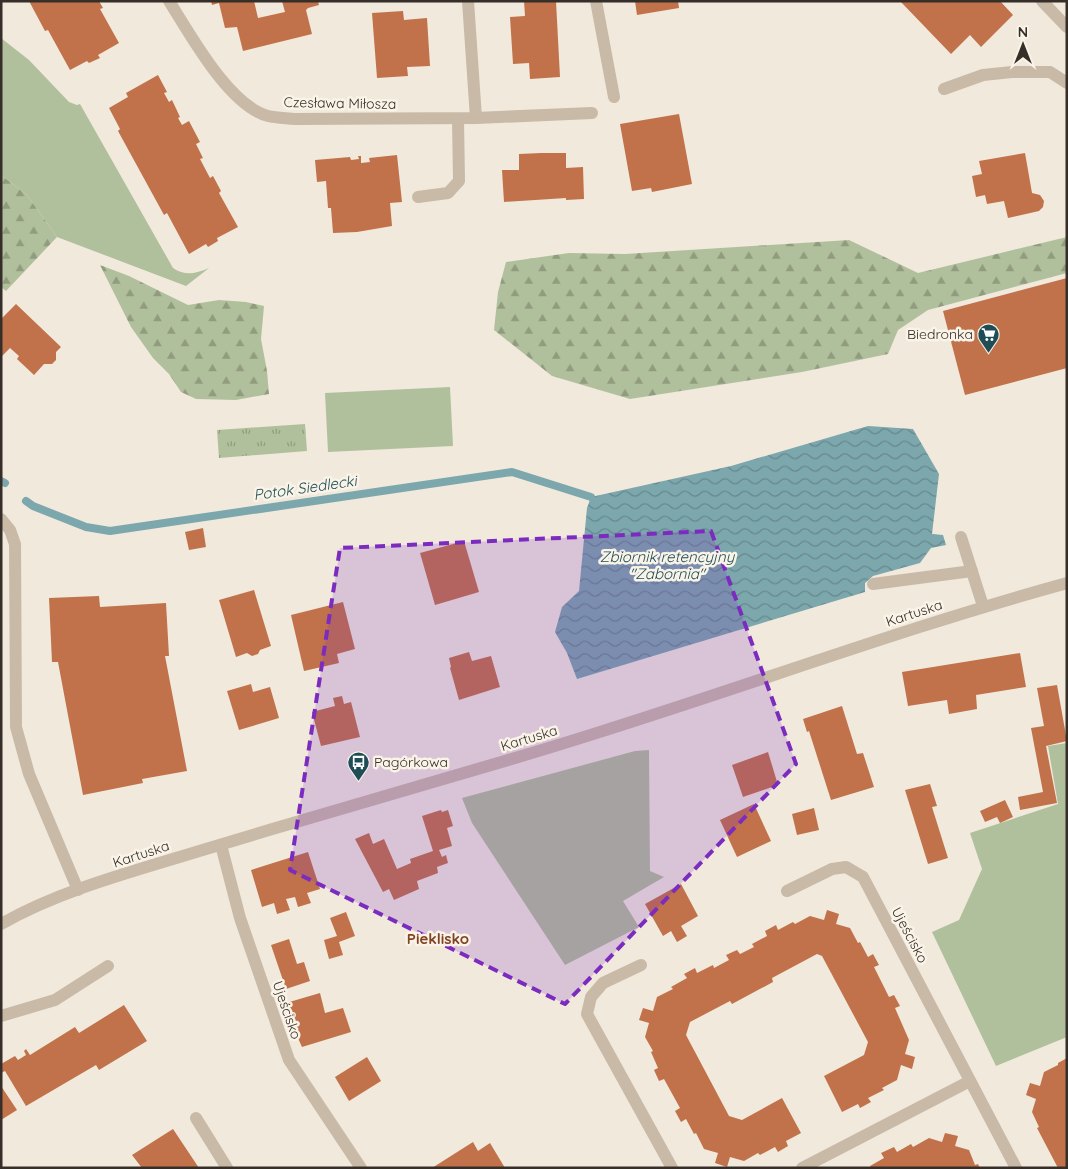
<svg xmlns="http://www.w3.org/2000/svg" width="1068" height="1169" viewBox="0 0 1068 1169" font-family="Quicksand,sans-serif">
<style>
.grass{fill:#b1c09c}
.forest{fill:url(#forest-firs)}
.park{fill:url(#park-tufts)}
.water{fill:url(#water-waves)}
.lines{fill:none;stroke-linecap:round;stroke-linejoin:round}
.stream{stroke:#7ca7ad;stroke-width:8}
.building{fill:#c1724a}
.service{stroke:#c9baa8;stroke-width:12}
.minor{stroke:#c9baa8;stroke-width:12}
.tertiary{stroke:#c9baa8;stroke-width:12}
.marked{fill:#7b2cbf;fill-opacity:0.2;stroke:#7b2cbf;stroke-width:4;stroke-dasharray:10 6;stroke-linejoin:round}
.labels{text-anchor:middle;stroke-width:5;stroke-linejoin:round;paint-order:stroke}
.street-label{font-size:14px;fill:#362e28;stroke:#f9f3e8}
.poi-label{font-size:14px;fill:#362e28;stroke:#f9f3e8;text-anchor:end}
.water-label{font-size:15px;font-style:italic;fill:#1f4d56;stroke:#f9f3e8}
.neighbourhood-label{font-size:15px;font-weight:bold;fill:#824324;stroke:#f9f3e8}
</style>
<defs>
<pattern id="forest-firs" width="22" height="20" patternUnits="userSpaceOnUse" patternTransform="scale(1.25)"><rect width="22" height="20" fill="#b1c09c"/><path d="M5 1l3.5 6h-7zM16 11l3.5 6h-7z" fill="#919c7f"/></pattern>
<pattern id="park-tufts" width="24" height="20" patternUnits="userSpaceOnUse" patternTransform="scale(1.25)"><rect width="24" height="20" fill="#b1c09c"/><path d="M3 7l-1-3M5 7V3M7 7l1-3M15 17l-1-3M17 17v-4M19 17l1-3" fill="none" stroke="#919c7f"/></pattern>
<pattern id="water-waves" width="16" height="10" patternUnits="userSpaceOnUse" patternTransform="scale(1.25)"><rect width="16" height="10" fill="#7ca7ad"/><path d="M0 5q4-4 8 0t8 0" fill="none" stroke="#66888d"/></pattern>
</defs>
<rect width="100%" height="100%" fill="#f1e9dc"/>
<g class="grass">
<path d="M 1,38 L 29,60 L 69,102 L 77,105 L 80,104 L 173,268 C 185,276 195,274 209,268 L 186,286 L 57,237 L 27,195 L 1,175 Z"/>
<path d="M 450,387 L 453,446 L 328,452 L 325,393 Z"/>
<path d="M 1067,743 L 1067,1037 L 996,1066 L 932,932 L 959,920 L 982,869 L 970,833 L 1058,804 L 1048,746 Z"/>
<path d="M 649,750 L 650,871 L 664,877 L 623,901 L 639,927 L 565,965 L 472,823 L 462,798 L 635,751 Z"/>
</g>
<g class="forest">
<path d="M 1,175 L 27,195 L 57,237 L 6,291 L 1,287 Z"/>
<path d="M 1067,237 L 1067,273 L 928,310 L 898,330 L 888,354 L 802,372 L 630,399 L 552,376 L 494,330 L 498,292 L 506,262 L 569,253 L 625,254 L 849,240 L 918,273 Z"/>
<path d="M 100,265 L 129,276 L 188,305 L 219,300 L 246,302 L 264,306 L 261,339 L 267,371 L 269,394 L 236,400 L 196,399 L 181,392 L 169,374 L 153,358 L 131,327 Z"/>
</g>
<path class="park" d="M 305,424 L 307,451 L 219,458 L 217,430 Z"/>
<path class="water" d="M 868,426 L 913,429 L 939,474 L 932,534 L 943,535 L 946,545 L 931,548 L 920,563 L 873,576 L 865,583 L 865,592 L 577,679 L 567,653 L 555,632 L 562,607 L 579,591 L 587,508 L 591,497 L 731,466 Z"/>
<g class="lines">
<g class="stream">
<path d="M 1,481 L 5,483"/>
<path d="M 26,501 L 33,506 L 86,527 L 110,531 L 512,472 L 591,497"/>
</g>
</g>
<g class="building">
<path d="M 29,1 L 99,1 L 103,8 L 100,9 L 119,43 L 98,55 L 100,58 L 89,63 L 87,61 L 70,70 L 48,30 L 45,31 Z"/>
<path d="M 211,1 L 254,1 L 258,18 L 285,12 L 282,1 L 318,1 L 319,5 L 308,8 L 306,10 L 312,34 L 243,51 L 237,27 L 225,28 L 219,3 L 212,5 Z"/>
<path d="M 524,1 L 556,1 L 560,77 L 530,79 L 529,63 L 513,64 L 510,17 L 525,16 Z"/>
<path d="M 635,1 L 678,1 L 679,8 L 637,15 Z"/>
<path d="M 900,1 L 1000,1 L 1013,15 L 981,47 L 970,35 L 951,54 Z"/>
<path d="M 403,11 L 404,20 L 427,18 L 430,66 L 407,67 L 408,76 L 377,78 L 372,13 Z"/>
<path d="M 158,75 L 167,92 L 164,93 L 169,102 L 172,100 L 180,117 L 178,118 L 182,125 L 189,121 L 200,142 L 196,144 L 203,158 L 200,159 L 210,178 L 213,176 L 221,191 L 219,193 L 238,227 L 217,238 L 218,241 L 208,247 L 206,244 L 189,254 L 167,213 L 164,215 L 118,131 L 120,129 L 109,108 L 128,97 L 126,93 Z"/>
<path d="M 679,114 L 692,184 L 652,192 L 651,188 L 632,191 L 620,124 Z"/>
<path d="M 541,153 L 566,153 L 566,168 L 583,167 L 584,199 L 566,200 L 566,198 L 504,202 L 502,170 L 519,170 L 519,154 Z"/>
<path d="M 1025,153 L 1032,193 L 1040,195 L 1044,201 L 1043,207 L 1039,211 L 1008,218 L 1004,201 L 987,204 L 985,195 L 976,197 L 972,176 L 982,174 L 979,161 Z"/>
<path d="M 397,155 L 402,202 L 390,203 L 392,226 L 357,232 L 333,233 L 331,208 L 328,208 L 326,181 L 317,182 L 315,160 L 350,157 L 351,160 L 359,159 L 358,156 L 361,156 L 361,163 L 370,162 L 369,158 Z"/>
<path d="M 1067,278 L 1067,368 L 965,395 L 943,311 Z"/>
<path d="M 16,304 L 61,347 L 56,352 L 56,360 L 52,364 L 44,364 L 34,375 L 17,359 L 19,356 L 10,348 L 1,357 L 1,319 Z"/>
<path d="M 203,528 L 206,547 L 189,550 L 185,532 Z"/>
<path d="M 464,541 L 479,592 L 435,605 L 420,553 Z"/>
<path d="M 254,590 L 271,646 L 260,650 L 258,654 L 252,656 L 247,653 L 236,657 L 219,600 Z"/>
<path d="M 99,596 L 100,607 L 166,603 L 169,656 L 165,656 L 187,771 L 142,779 L 143,783 L 83,795 L 58,662 L 52,662 L 49,598 Z"/>
<path d="M 343,602 L 355,649 L 337,654 L 339,663 L 304,671 L 291,615 Z"/>
<path d="M 469,652 L 472,661 L 491,656 L 500,687 L 459,700 L 450,668 L 451,667 L 449,658 Z"/>
<path d="M 1020,653 L 1026,687 L 976,695 L 977,709 L 949,714 L 947,700 L 908,706 L 902,672 Z"/>
<path d="M 251,684 L 253,692 L 270,687 L 279,718 L 239,730 L 227,691 Z"/>
<path d="M 1057,685 L 1067,741 L 1046,746 L 1057,803 L 1020,810 L 1018,797 L 1043,792 L 1031,728 L 1044,726 L 1037,688 Z"/>
<path d="M 342,696 L 344,704 L 351,702 L 360,737 L 321,746 L 312,712 L 335,706 L 333,698 Z"/>
<path d="M 842,706 L 857,754 L 863,753 L 874,787 L 831,800 L 809,731 L 807,732 L 803,719 Z"/>
<path d="M 768,752 L 778,785 L 743,797 L 732,765 Z"/>
<path d="M 930,784 L 937,806 L 932,807 L 948,858 L 928,864 L 905,790 Z"/>
<path d="M 1005,800 L 1013,817 L 1000,823 L 997,817 L 985,822 L 980,811 Z"/>
<path d="M 754,804 L 771,841 L 737,857 L 720,820 Z"/>
<path d="M 814,808 L 819,830 L 797,835 L 792,814 Z"/>
<path d="M 441,810 L 442,812 L 448,810 L 453,826 L 447,828 L 452,846 L 439,850 L 442,857 L 446,855 L 448,863 L 437,867 L 438,873 L 417,881 L 419,889 L 394,900 L 389,889 L 383,892 L 355,839 L 369,833 L 373,844 L 384,839 L 397,869 L 411,863 L 410,859 L 433,851 L 422,816 Z"/>
<path d="M 308,852 L 320,889 L 307,893 L 311,903 L 298,907 L 295,897 L 286,899 L 290,910 L 277,914 L 274,903 L 262,907 L 251,870 Z"/>
<path d="M 681,884 L 698,916 L 681,926 L 687,936 L 677,942 L 671,931 L 663,936 L 645,904 Z"/>
<path d="M 827,910 L 839,914 L 836,924 L 850,928 L 858,943 L 860,942 L 868,957 L 873,954 L 879,965 L 874,967 L 889,997 L 894,995 L 900,1006 L 895,1008 L 909,1040 L 905,1054 L 915,1057 L 912,1069 L 901,1065 L 897,1080 L 882,1088 L 884,1090 L 868,1098 L 871,1102 L 860,1108 L 858,1104 L 842,1112 L 824,1076 L 864,1055 L 868,1042 L 822,956 L 817,954 L 772,978 L 773,982 L 732,1004 L 730,1001 L 690,1022 L 686,1035 L 729,1116 L 742,1120 L 782,1098 L 801,1133 L 786,1141 L 788,1146 L 778,1152 L 775,1147 L 760,1155 L 758,1153 L 744,1161 L 730,1157 L 727,1167 L 715,1163 L 718,1153 L 704,1149 L 696,1133 L 694,1134 L 686,1119 L 681,1122 L 675,1111 L 680,1108 L 664,1079 L 659,1081 L 654,1070 L 658,1068 L 651,1052 L 653,1051 L 645,1037 L 649,1023 L 639,1020 L 643,1008 L 653,1011 L 657,997 L 673,989 L 671,987 L 687,978 L 684,974 L 695,968 L 697,973 L 713,965 L 714,968 L 729,960 L 726,955 L 737,950 L 740,954 L 754,947 L 752,944 L 767,936 L 765,931 L 776,925 L 778,930 L 793,922 L 795,924 L 810,916 L 824,920 Z"/>
<path d="M 346,912 L 355,936 L 339,942 L 343,955 L 329,959 L 324,940 L 337,936 L 330,918 Z"/>
<path d="M 289,939 L 297,964 L 304,962 L 310,981 L 286,989 L 271,945 Z"/>
<path d="M 320,993 L 325,1013 L 343,1008 L 351,1032 L 302,1047 L 293,1027 L 286,1003 Z"/>
<path d="M 124,1005 L 147,1041 L 99,1070 L 96,1065 L 26,1106 L 5,1071 L 1,1073 L 1,1064 L 15,1056 L 18,1060 L 26,1055 L 24,1051 L 26,1049 L 30,1055 L 75,1027 L 79,1033 Z"/>
<path d="M 367,1057 L 381,1081 L 349,1101 L 335,1077 Z"/>
<path d="M 1067,1058 L 1067,1168 L 1058,1168 L 1037,1128 L 1039,1127 L 1032,1112 L 1036,1099 L 1026,1095 L 1030,1083 L 1040,1086 L 1044,1072 L 1058,1065 L 1058,1063 Z"/>
<path d="M 1,1086 L 17,1110 L 1,1120 Z"/>
<path d="M 173,1129 L 199,1168 L 142,1168 L 132,1155 Z"/>
<path d="M 945,1133 L 958,1136 L 955,1146 L 969,1150 L 975,1165 L 978,1164 L 980,1168 L 871,1168 L 870,1166 L 884,1158 L 881,1153 L 894,1147 L 897,1152 L 911,1144 L 913,1147 L 929,1138 L 942,1142 Z"/>
<path d="M 473,1142 L 478,1151 L 490,1143 L 505,1168 L 432,1168 Z"/>
</g>
<g class="lines">
<g class="service">
<path d="M 596,1 L 614,97"/>
<path d="M 1042,1 L 1067,27"/>
<path d="M 944,89 L 983,75 L 1012,72 L 1050,72 L 1067,83"/>
<path d="M 476,118 L 592,113"/>
<path d="M 418,197 L 448,193 L 459,181 L 458,119"/>
<path d="M 961,537 L 983,606"/>
<path d="M 873,584 L 972,571"/>
<path d="M 1,1016 L 55,1000 L 108,966"/>
</g>
<g class="minor">
<path d="M 169,1 C 190,34 229,106 268,116 C 276,118 286,118 295,119 L 476,118 L 468,1"/>
<path d="M 1,519 L 10,530 L 15,544 L 16,727 L 29,774 L 78,890"/>
<path d="M 221,845 L 240,918 L 289,1060 L 361,1168"/>
<path d="M 787,891 L 832,869 L 846,867 L 863,877 L 1016,1168"/>
<path d="M 641,965 L 603,983 L 591,997 L 587,1014 L 672,1168"/>
<path d="M 196,1118 L 227,1168"/>
<path d="M 802,1168 L 970,1081"/>
</g>
<path class="tertiary" d="M 1,924 C 61,890 131,872 196,852 C 302,820 408,789 515,758 C 700,704 881,634 1067,583"/>
</g>
<path class="marked" d="M 711,531 L 796,764 L 565,1004 L 290,870 L 340,548 Z"/>
<defs>
<symbol id="supermarket-pin" viewBox="-11 -11 22 30"><path d="M0 17L-7.5 6A9.5 9.5 0 1 1 7.5 6Z" fill="#1f4d56" stroke="#f9f3e8"/><path d="M-6-5.5h2.5l.6 2H6L4.5 2H-2.5L-4.4-4H-6ZM-1.5 3.2a1.3 1.3 0 1 0 .1 0ZM3 3.2a1.3 1.3 0 1 0 .1 0Z" fill="#fff"/></symbol>
<symbol id="bus-pin" viewBox="-11 -11 22 30"><path d="M0 17L-7.5 6A9.5 9.5 0 1 1 7.5 6Z" fill="#1f4d56" stroke="#f9f3e8"/><path d="M-5-6H5V4H4V6H2V4H-2V6H-4V4H-5ZM-3.5-4V0h7V-4ZM-3.5 1.2v1.5H-2V1.2ZM2 1.2v1.5H3.5V1.2Z" fill="#fff"/></symbol>
</defs>
<g fill-rule="evenodd">
<use href="#supermarket-pin" x="976" y="322" width="25" height="34"/>
<use href="#bus-pin" x="346" y="750" width="25" height="34"/>
</g>
<g class="labels">
<g class="street-label">
<text transform="translate(340 103) rotate(1)" y="5">Czesława Miłosza</text>
<text transform="translate(914 613) rotate(-18)" y="5">Kartuska</text>
<text transform="translate(529 738) rotate(-17)" y="5">Kartuska</text>
<text transform="translate(141 854) rotate(-18)" y="5">Kartuska</text>
<text transform="translate(910 935) rotate(62)" y="5">Ujeścisko</text>
<text transform="translate(287 1010) rotate(71)" y="5">Ujeścisko</text>
</g>
<g class="poi-label">
<text x="973" y="339">Biedronka</text>
<text x="374" y="767" text-anchor="start">Pagórkowa</text>
</g>
<g class="water-label">
<text transform="translate(305 488) rotate(-8)" y="5">Potok Siedlecki</text>
<text x="667" y="562">Zbiornik retencyjny<tspan x="667" dy="17">"Zabornia"</tspan></text>
</g>
<g class="neighbourhood-label">
<text x="438" y="944">Pieklisko</text>
</g>
</g>
<rect width="1068" height="1169" fill="none" stroke="#362e28" stroke-width="5"/>
<g transform="translate(1023 45)" stroke="#f9f3e8" stroke-width="4" paint-order="stroke">
<path d="M0-4L9 19L0 12L-9 19Z" fill="#362e28"/>
<text y="-8" font-size="14" font-weight="bold" text-anchor="middle" fill="#362e28">N</text>
</g>
</svg>
